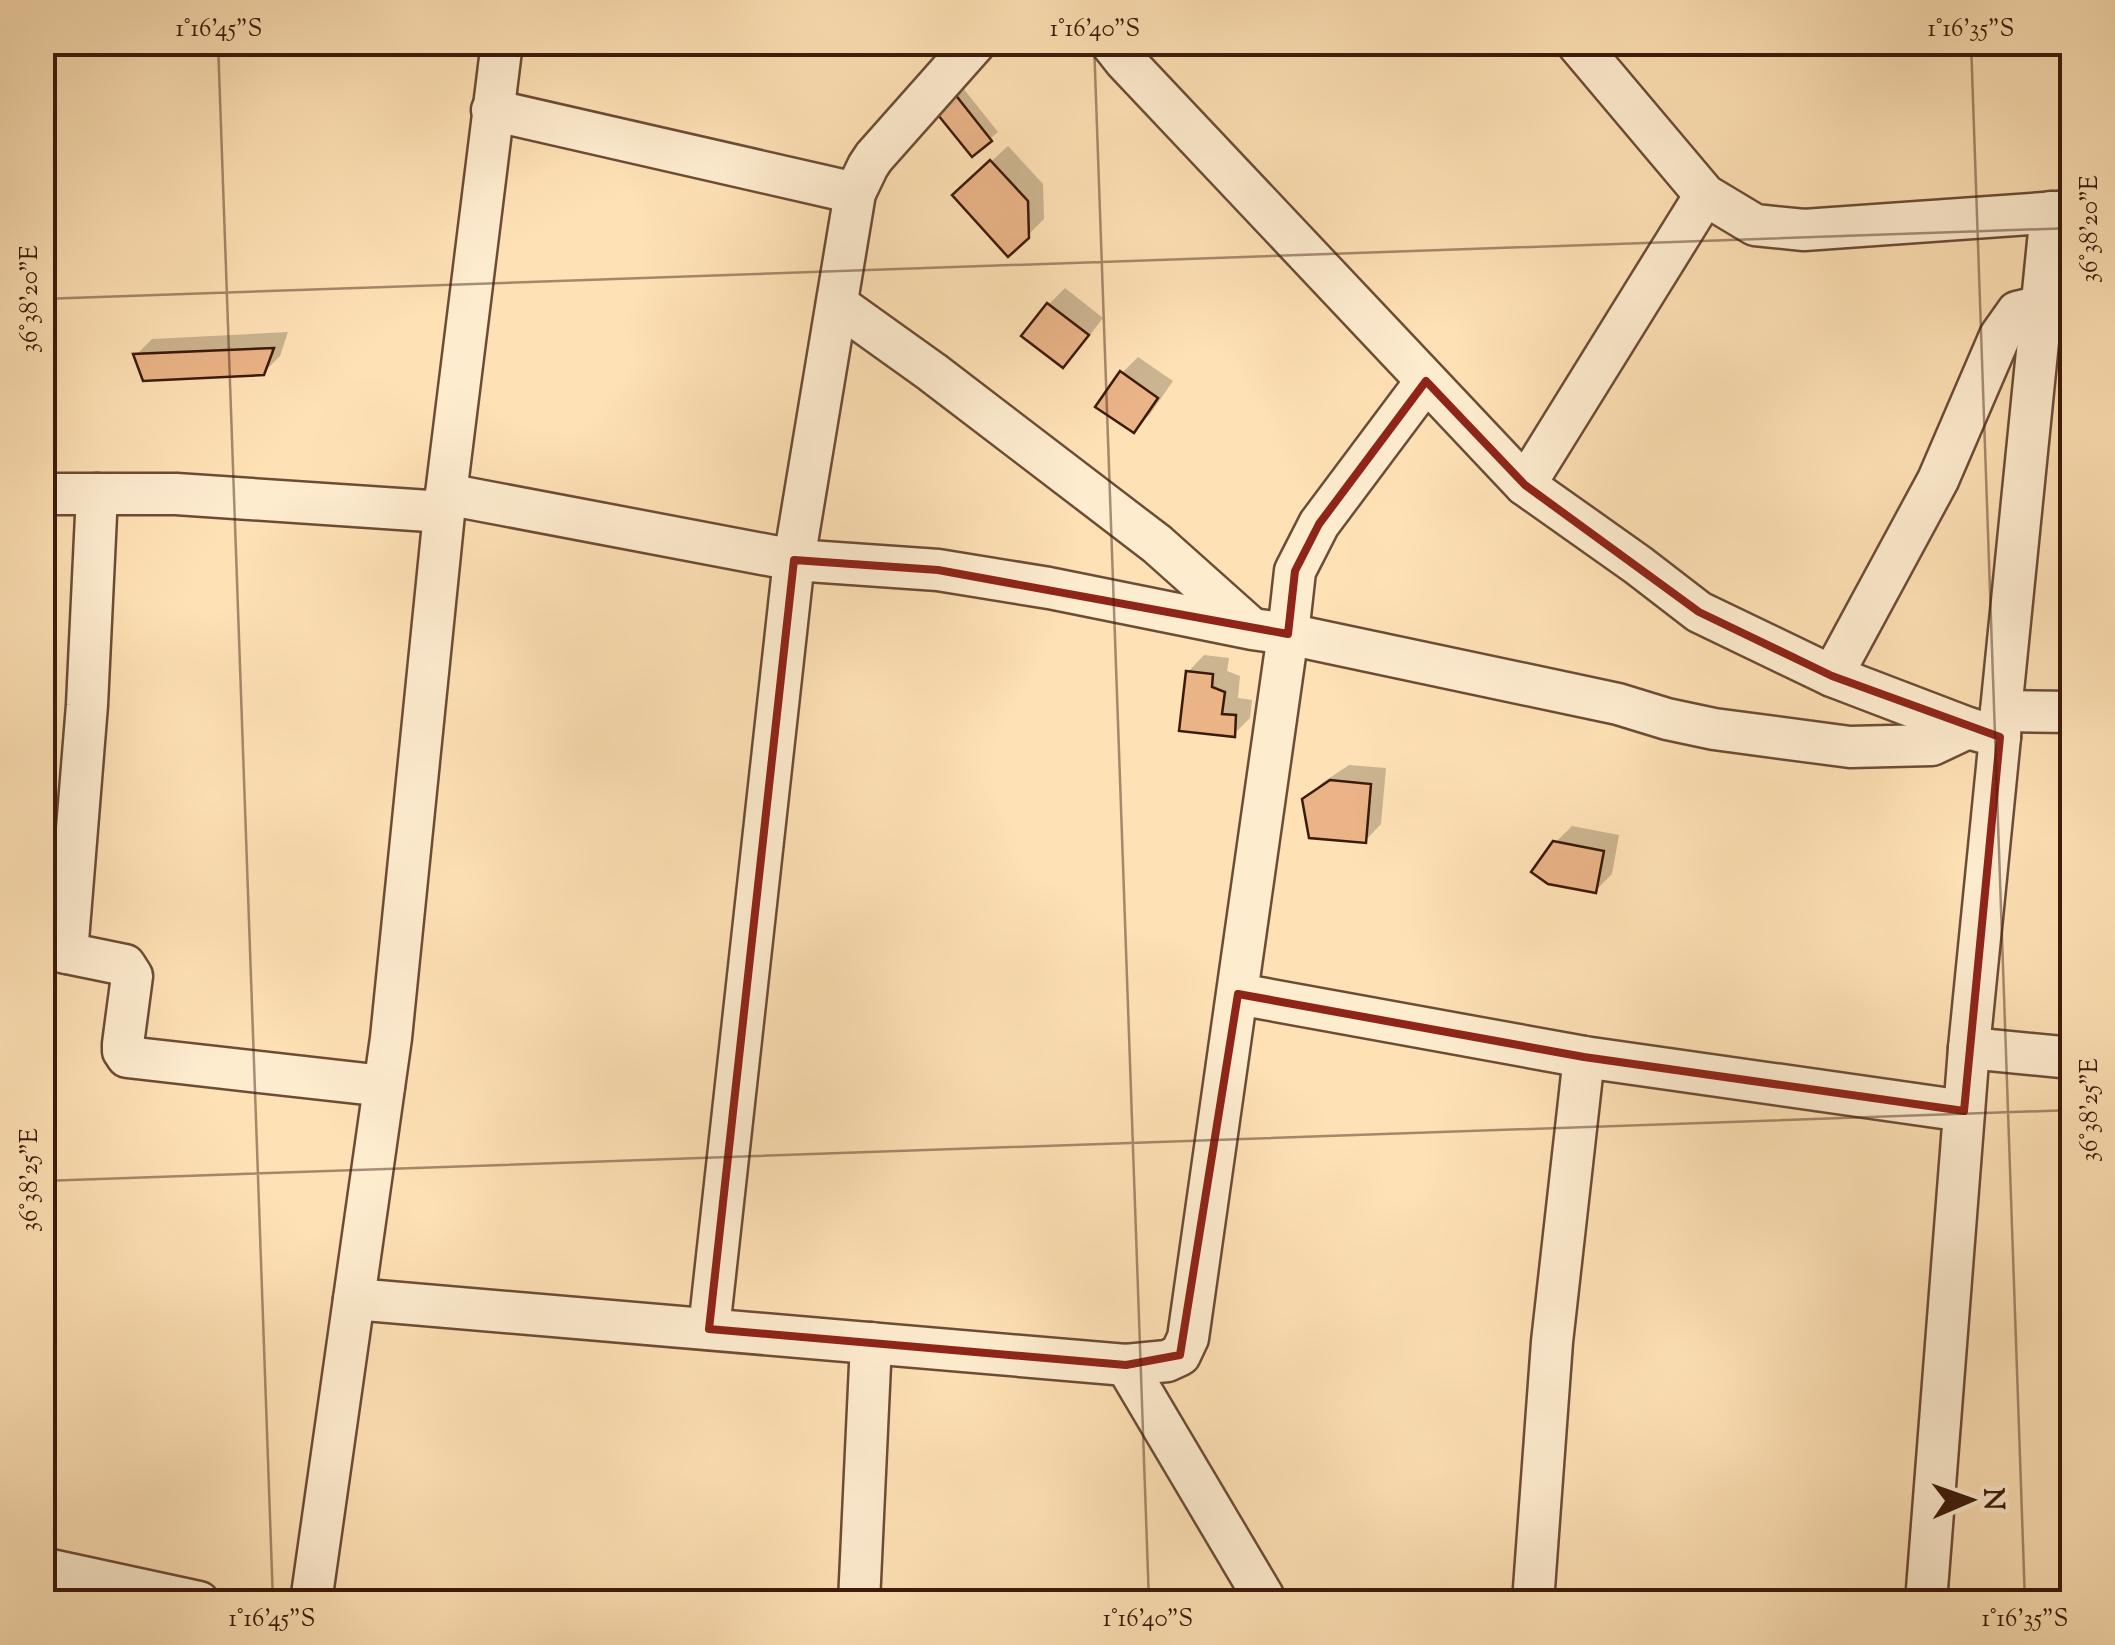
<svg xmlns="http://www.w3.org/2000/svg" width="2115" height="1645" viewBox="0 0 2115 1645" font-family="'Sorts Mill Goudy',serif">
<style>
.shadow{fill:#0003}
.building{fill:#eab487;stroke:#3c1a0a;stroke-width:2.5}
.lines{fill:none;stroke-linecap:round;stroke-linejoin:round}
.minor-casing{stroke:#6c4c35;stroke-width:45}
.minor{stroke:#feeccf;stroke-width:40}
.marked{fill:none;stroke:#8f2418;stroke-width:8;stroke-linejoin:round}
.ticks{fill:none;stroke:#3c1a0a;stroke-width:2.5;stroke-opacity:0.45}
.neatline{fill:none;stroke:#3c1a0a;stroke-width:4}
.ticks-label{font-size:25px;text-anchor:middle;fill:#3c1a0a}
</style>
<rect width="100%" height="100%" fill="#fee1b5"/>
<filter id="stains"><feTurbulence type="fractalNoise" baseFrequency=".002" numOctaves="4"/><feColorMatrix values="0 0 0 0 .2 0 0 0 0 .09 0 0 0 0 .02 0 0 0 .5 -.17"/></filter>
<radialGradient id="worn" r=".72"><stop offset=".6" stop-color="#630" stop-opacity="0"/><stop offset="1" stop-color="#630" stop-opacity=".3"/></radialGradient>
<g class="shadow">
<path d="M 963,88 L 998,132 L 972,154 L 945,103 Z"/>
<path d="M 1008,146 L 1043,184 L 1044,219 L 1027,236 L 972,179 Z"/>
<path d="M 1065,288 L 1103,318 L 1079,349 L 1062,365 L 1025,336 L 1049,304 Z"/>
<path d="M 288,332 L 280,356 L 263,373 L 136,355 L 152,339 Z"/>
<path d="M 1138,357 L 1173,381 L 1150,414 L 1134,430 L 1122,373 Z"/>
<path d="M 1204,655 L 1229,658 L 1227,671 L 1240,676 L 1238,698 L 1252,700 L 1250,718 L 1234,734 L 1188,672 Z"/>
<path d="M 1349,765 L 1386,768 L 1381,824 L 1365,841 L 1305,800 L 1322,783 Z"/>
<path d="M 1572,826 L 1619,835 L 1612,874 L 1596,890 L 1555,843 Z"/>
</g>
<g class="building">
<path d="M 954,93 L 992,141 L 972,157 L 934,110 Z"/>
<path d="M 990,160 L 1028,201 L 1029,238 L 1008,257 L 952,195 Z"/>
<path d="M 1047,303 L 1089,335 L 1063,368 L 1021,336 Z"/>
<path d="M 274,348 L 264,375 L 143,381 L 133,354 Z"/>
<path d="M 1120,371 L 1158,398 L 1134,433 L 1095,407 Z"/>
<path d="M 1186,671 L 1213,674 L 1212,687 L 1225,692 L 1222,714 L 1236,715 L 1235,737 L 1179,731 Z"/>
<path d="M 1330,780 L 1371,784 L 1366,843 L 1309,838 L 1302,799 Z"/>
<path d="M 1553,841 L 1604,851 L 1596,893 L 1548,884 L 1531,872 Z"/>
</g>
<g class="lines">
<defs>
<g id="minor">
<path d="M 1110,42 L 1125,61 L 1525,485 L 1638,565 L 1699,612 L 1832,676 L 1968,728 L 2000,737 L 1969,1048 L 1926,1602"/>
<path d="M 1576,42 L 1705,195 L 1755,225 L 1804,230 L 2072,211"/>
<path d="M 492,110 L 855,193"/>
<path d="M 837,304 L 932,372 L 1157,544 L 1251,628"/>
<path d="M 1525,485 L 1705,195"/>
<path d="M 42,494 L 176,494 L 444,512"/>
<path d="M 446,494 L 794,560 L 938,570 L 1049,588 L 1252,629 L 1288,634 L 1618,704 L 1667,719 L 1714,729 L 1850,747 L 1932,745 L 1968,728"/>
<path d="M 1832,676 L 1938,480 L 2000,336 L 2017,312 L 2042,306"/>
<path d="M 2001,711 L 2072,712"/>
<path d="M 2000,737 L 2001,711 L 2051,212"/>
<path d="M 42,948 L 125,965 L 132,976 L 123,1044 L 123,1051 L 127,1057 L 384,1086"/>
<path d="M 67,953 L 87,705 L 97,494"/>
<path d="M 1238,994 L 1584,1057 L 1964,1111"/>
<path d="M 1969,1048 L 2072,1058"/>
<path d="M 354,1299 L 1126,1365 L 1167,1361 L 1180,1355 L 1188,1338 L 1288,634 L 1295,571 L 1319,524 L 1426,381"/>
<path d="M 709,1329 L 794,560 L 855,193 L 868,166 L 874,157 L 976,42"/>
<path d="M 1126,1365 L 1263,1596 L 1264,1602"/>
<path d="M 42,1568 L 199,1602"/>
<path d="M 311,1602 L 391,1038 L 446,494 L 502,42"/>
<path d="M 859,1602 L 871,1343"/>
<path d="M 1533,1602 L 1552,1342 L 1584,1057"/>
</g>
</defs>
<use href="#minor" class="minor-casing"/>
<use href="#minor" class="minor"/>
</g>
<path class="marked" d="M 1426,381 L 1525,485 L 1699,612 L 1832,676 L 2000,737 L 1964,1111 L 1584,1057 L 1238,994 L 1180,1355 L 1126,1365 L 709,1329 L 794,560 L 938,570 L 1288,634 L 1295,571 L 1319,524 Z"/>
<path class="ticks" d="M 218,42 L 273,1602M 1094,42 L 1149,1602M 1971,42 L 2025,1602M 42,299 L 2072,228M 42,1181 L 2072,1110"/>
<rect width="2115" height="1645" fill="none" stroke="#fee1b5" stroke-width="110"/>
<g transform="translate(1970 1500) rotate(88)" stroke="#feeccf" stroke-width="8" paint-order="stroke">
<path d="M0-8L18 38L0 25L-18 38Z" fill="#3c1a0a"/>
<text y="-15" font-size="28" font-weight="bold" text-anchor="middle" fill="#3c1a0a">N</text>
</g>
<rect x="55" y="55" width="2005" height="1535" class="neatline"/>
<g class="ticks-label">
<text x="219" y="36">1°16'45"S</text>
<text x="1095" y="36">1°16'40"S</text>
<text x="1971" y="36">1°16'35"S</text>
<text transform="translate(2088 229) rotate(-90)" y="9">36°38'20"E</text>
<text transform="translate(28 299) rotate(-90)" y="9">36°38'20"E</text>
<text transform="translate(2088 1110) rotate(-90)" y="9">36°38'25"E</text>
<text transform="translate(28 1180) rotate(-90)" y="9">36°38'25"E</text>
<text x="272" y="1626">1°16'45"S</text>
<text x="1148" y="1626">1°16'40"S</text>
<text x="2025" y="1626">1°16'35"S</text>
</g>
<rect width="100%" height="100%" filter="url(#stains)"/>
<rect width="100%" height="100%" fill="url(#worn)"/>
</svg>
